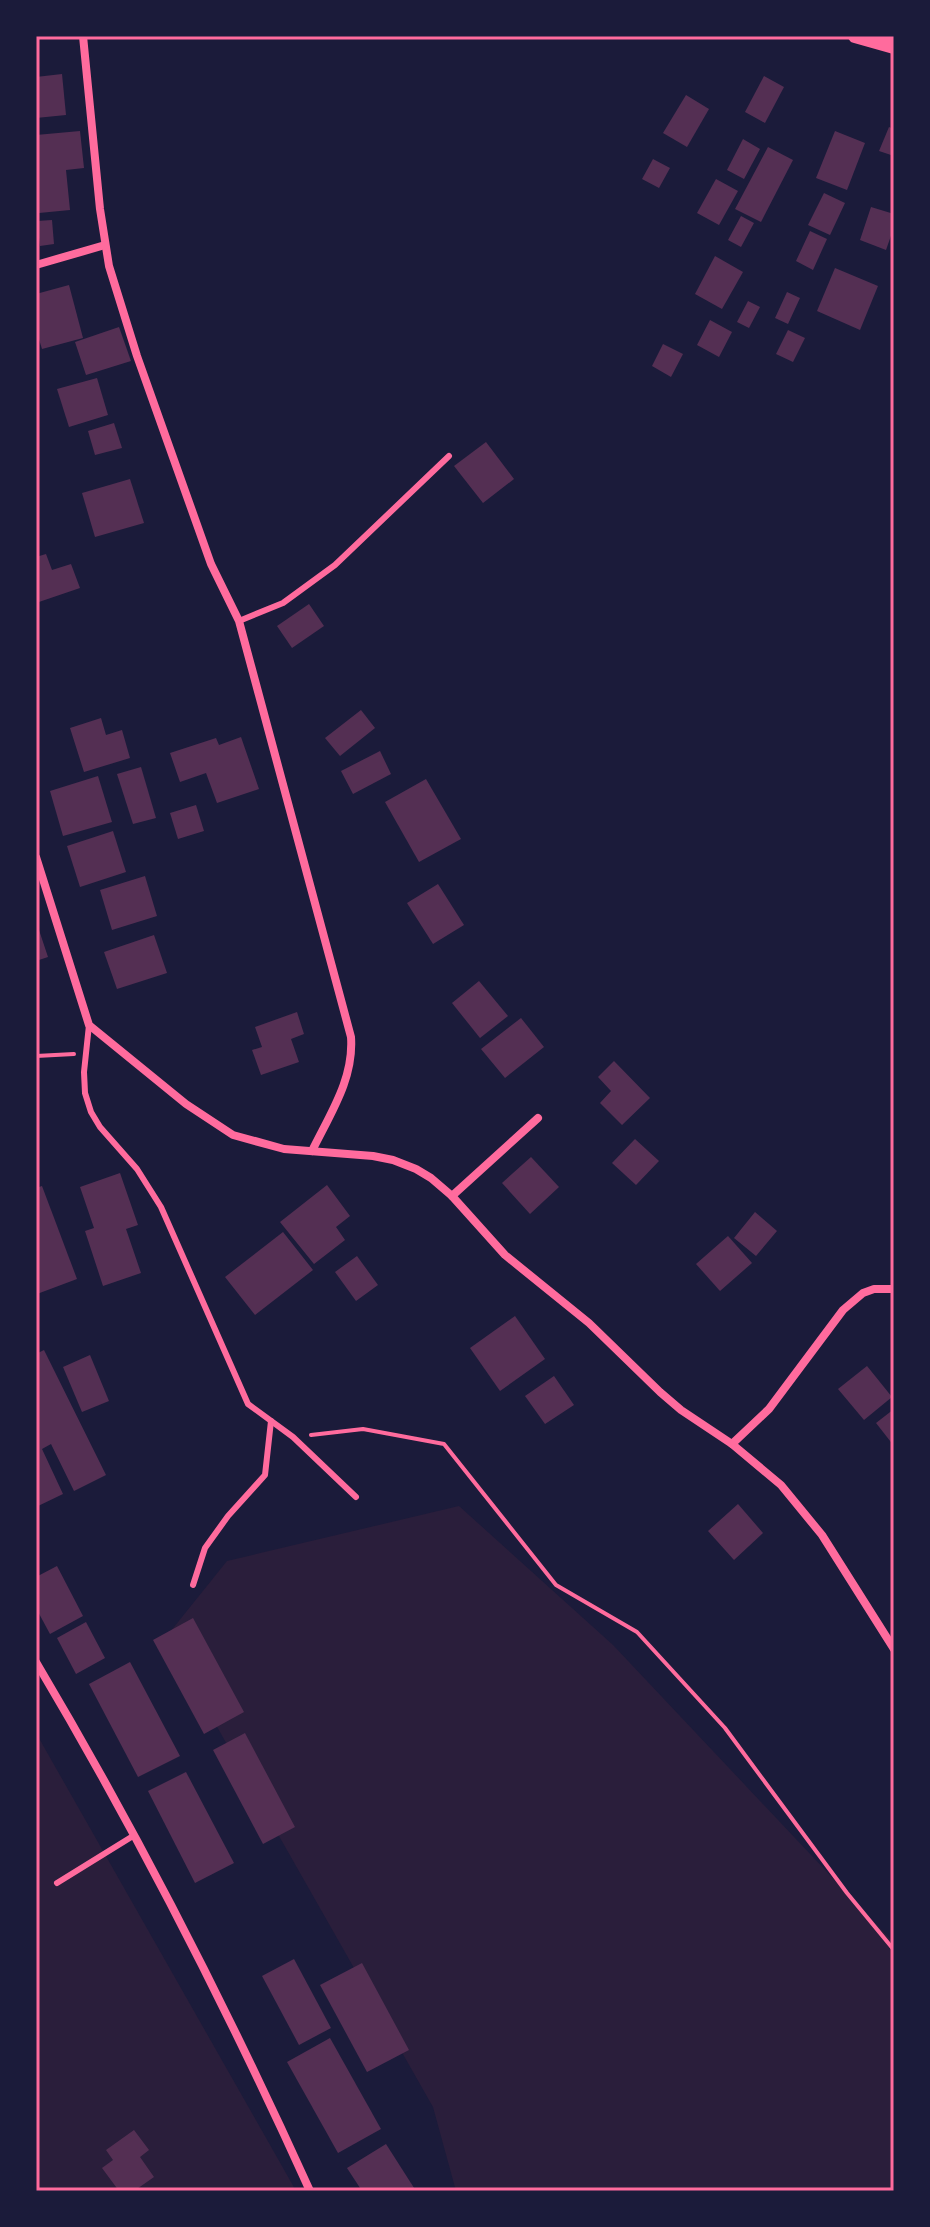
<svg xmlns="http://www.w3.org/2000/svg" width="930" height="2227" viewBox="0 0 930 2227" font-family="'Source Sans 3',sans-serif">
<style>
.green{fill:#2a1e3b}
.building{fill:#542f53}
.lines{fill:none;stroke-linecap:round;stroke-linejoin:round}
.path{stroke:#ff6b9d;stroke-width:4}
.service{stroke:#ff6b9d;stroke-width:6}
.minor{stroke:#ff6b9d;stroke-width:8}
.tertiary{stroke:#ff6b9d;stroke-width:14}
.neatline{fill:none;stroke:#ff6b9d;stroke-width:3}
</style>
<rect width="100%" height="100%" fill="#1b1b3a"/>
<g class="green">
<path d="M 459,1506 L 613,1645 L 894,1943 L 894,2191 L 456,2191 L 433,2107 L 166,1637 L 227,1561 Z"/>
<path d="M 36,1733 L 278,2159 L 296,2191 L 36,2191 Z"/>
</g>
<g class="building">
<path d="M 62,74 L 66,115 L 36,118 L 36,77 Z"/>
<path d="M 764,76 L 784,87 L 765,123 L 745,112 Z"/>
<path d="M 686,95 L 709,109 L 687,147 L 663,133 Z"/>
<path d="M 889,127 L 894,129 L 894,156 L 879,151 Z"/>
<path d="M 80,131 L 84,168 L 66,170 L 70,210 L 39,213 L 36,135 Z"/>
<path d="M 835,131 L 865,143 L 847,190 L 816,178 Z"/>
<path d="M 743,139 L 760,149 L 744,179 L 727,170 Z"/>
<path d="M 768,147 L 793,160 L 761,222 L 735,209 Z"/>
<path d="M 653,159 L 670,168 L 659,188 L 642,179 Z"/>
<path d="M 716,179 L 738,191 L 719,225 L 697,213 Z"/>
<path d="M 824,193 L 845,203 L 830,235 L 808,225 Z"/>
<path d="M 871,207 L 894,214 L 894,227 L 886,250 L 860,240 Z"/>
<path d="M 741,216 L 754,223 L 741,247 L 728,240 Z"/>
<path d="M 52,220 L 54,244 L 40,246 L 37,221 Z"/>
<path d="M 810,231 L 827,239 L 813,270 L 796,261 Z"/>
<path d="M 715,256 L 743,272 L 722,309 L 695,294 Z"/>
<path d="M 835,268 L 878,286 L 860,330 L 817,311 Z"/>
<path d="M 69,285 L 83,338 L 42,349 L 36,330 L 36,294 Z"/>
<path d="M 787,292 L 800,298 L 788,324 L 775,318 Z"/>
<path d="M 748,301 L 760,307 L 749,328 L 737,322 Z"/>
<path d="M 710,320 L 732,332 L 719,357 L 697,345 Z"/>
<path d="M 119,327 L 131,361 L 86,375 L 75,342 Z"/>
<path d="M 788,330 L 805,338 L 793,362 L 776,354 Z"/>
<path d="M 663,344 L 683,354 L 671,377 L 652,366 Z"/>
<path d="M 97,378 L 108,415 L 69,427 L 57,389 Z"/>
<path d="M 114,423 L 122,448 L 95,455 L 88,431 Z"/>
<path d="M 486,442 L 514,479 L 483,503 L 454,466 Z"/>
<path d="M 130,479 L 144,523 L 95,537 L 82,493 Z"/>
<path d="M 46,554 L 52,570 L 71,564 L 80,588 L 36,603 L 36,557 Z"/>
<path d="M 309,604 L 324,626 L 292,648 L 277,626 Z"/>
<path d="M 361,710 L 375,728 L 340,756 L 325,738 Z"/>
<path d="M 101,718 L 106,735 L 122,730 L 130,758 L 84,772 L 70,728 Z"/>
<path d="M 241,737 L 259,789 L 217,803 L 206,773 L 180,782 L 170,753 L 216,738 L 219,745 Z"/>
<path d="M 380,751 L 391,774 L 353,794 L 341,771 Z"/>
<path d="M 141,767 L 156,818 L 133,824 L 117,774 Z"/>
<path d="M 98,776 L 112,822 L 63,836 L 50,791 Z"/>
<path d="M 426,779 L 461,839 L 419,862 L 385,802 Z"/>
<path d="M 196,805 L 204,831 L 178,839 L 170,813 Z"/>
<path d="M 113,831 L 126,872 L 80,887 L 67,846 Z"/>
<path d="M 145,876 L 157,916 L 112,930 L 100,890 Z"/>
<path d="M 438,884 L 464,925 L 433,944 L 407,903 Z"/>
<path d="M 36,921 L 48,957 L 36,961 Z"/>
<path d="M 154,935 L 167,973 L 117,989 L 104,952 Z"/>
<path d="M 479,981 L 508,1016 L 480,1038 L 452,1003 Z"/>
<path d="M 297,1012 L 304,1034 L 291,1039 L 299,1062 L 261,1075 L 252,1050 L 262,1047 L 255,1027 Z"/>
<path d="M 521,1018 L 544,1047 L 505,1078 L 481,1049 Z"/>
<path d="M 614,1061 L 650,1098 L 622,1125 L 600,1103 L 611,1091 L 598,1077 Z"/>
<path d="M 635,1139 L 659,1161 L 636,1185 L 612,1163 Z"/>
<path d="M 531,1157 L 559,1187 L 530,1214 L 502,1183 Z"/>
<path d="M 120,1173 L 138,1225 L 126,1229 L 141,1273 L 103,1286 L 85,1231 L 94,1228 L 80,1187 Z"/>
<path d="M 327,1185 L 350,1216 L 336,1227 L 345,1240 L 314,1264 L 280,1222 Z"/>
<path d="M 42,1186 L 77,1279 L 37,1294 L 36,1188 Z"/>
<path d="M 755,1212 L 777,1231 L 756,1256 L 734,1238 Z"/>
<path d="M 283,1232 L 313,1270 L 255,1315 L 225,1277 Z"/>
<path d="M 728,1236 L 752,1263 L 720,1291 L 696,1264 Z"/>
<path d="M 357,1256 L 378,1285 L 356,1301 L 335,1272 Z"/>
<path d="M 515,1316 L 545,1359 L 500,1391 L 470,1348 Z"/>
<path d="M 44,1350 L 106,1475 L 74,1491 L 51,1444 L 42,1449 L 63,1494 L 36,1507 L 36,1354 Z"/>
<path d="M 90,1355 L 109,1401 L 82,1412 L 63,1367 Z"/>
<path d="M 867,1366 L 892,1397 L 864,1420 L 838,1389 Z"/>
<path d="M 554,1376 L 574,1405 L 545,1424 L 525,1396 Z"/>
<path d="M 894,1409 L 894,1446 L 876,1423 Z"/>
<path d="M 738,1504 L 763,1533 L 734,1560 L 708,1531 Z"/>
<path d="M 57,1566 L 83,1616 L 50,1634 L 36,1608 L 36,1577 Z"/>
<path d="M 193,1618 L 244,1712 L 204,1734 L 153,1640 Z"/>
<path d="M 86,1622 L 105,1658 L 76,1674 L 57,1638 Z"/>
<path d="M 130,1662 L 180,1756 L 138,1777 L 89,1684 Z"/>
<path d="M 245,1733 L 295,1827 L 263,1844 L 213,1750 Z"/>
<path d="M 186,1772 L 234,1863 L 195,1883 L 148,1791 Z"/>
<path d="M 294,1959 L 331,2028 L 299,2045 L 262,1976 Z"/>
<path d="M 362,1963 L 409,2050 L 367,2072 L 320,1985 Z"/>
<path d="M 330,2038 L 381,2129 L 338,2153 L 287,2062 Z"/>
<path d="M 134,2130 L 149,2150 L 140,2157 L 154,2177 L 134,2191 L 119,2191 L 102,2168 L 113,2160 L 106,2150 Z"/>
<path d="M 386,2144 L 416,2191 L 362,2191 L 347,2168 Z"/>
</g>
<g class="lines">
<g class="path">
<path d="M 36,1056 L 74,1054"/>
<path d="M 311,1435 L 363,1429 L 444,1444 L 556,1585 L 637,1632 L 725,1728 L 847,1893 L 894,1950"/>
</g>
<g class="service">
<path d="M 239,621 L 283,603 L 335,565 L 449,456"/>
<path d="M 89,1025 L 84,1072 L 85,1093 L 91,1112 L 100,1127 L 137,1169 L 161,1207 L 248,1404 L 293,1437 L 356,1497"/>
<path d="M 193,1585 L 205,1548 L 228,1516 L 265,1475 L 271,1421"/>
<path d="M 57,1883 L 133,1836"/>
</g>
<g class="minor">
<path d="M 83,36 L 100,209 L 109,266 L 137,356 L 211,564 L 239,621 L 351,1037 C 354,1079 330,1114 312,1151"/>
<path d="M 36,265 L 105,245"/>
<path d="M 36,857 L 89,1025 L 186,1104 L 233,1135 L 284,1149 L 373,1156 L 393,1160 L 416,1169 L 431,1178 L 452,1196 L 505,1255 L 589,1323 L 660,1392 L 681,1410 L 732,1444 L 781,1485 L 822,1535 L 894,1649"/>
<path d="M 452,1196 L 538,1118"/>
<path d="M 732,1444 L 769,1409 L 843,1310 L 863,1293 L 874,1289 L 894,1289"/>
<path d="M 36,1662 C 137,1832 228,2010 310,2191"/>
</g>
<path class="tertiary" d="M 855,36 L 894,47"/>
</g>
<rect width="930" height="2227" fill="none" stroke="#1b1b3a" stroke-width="76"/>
<rect x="38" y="38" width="854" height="2151" class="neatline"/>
</svg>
